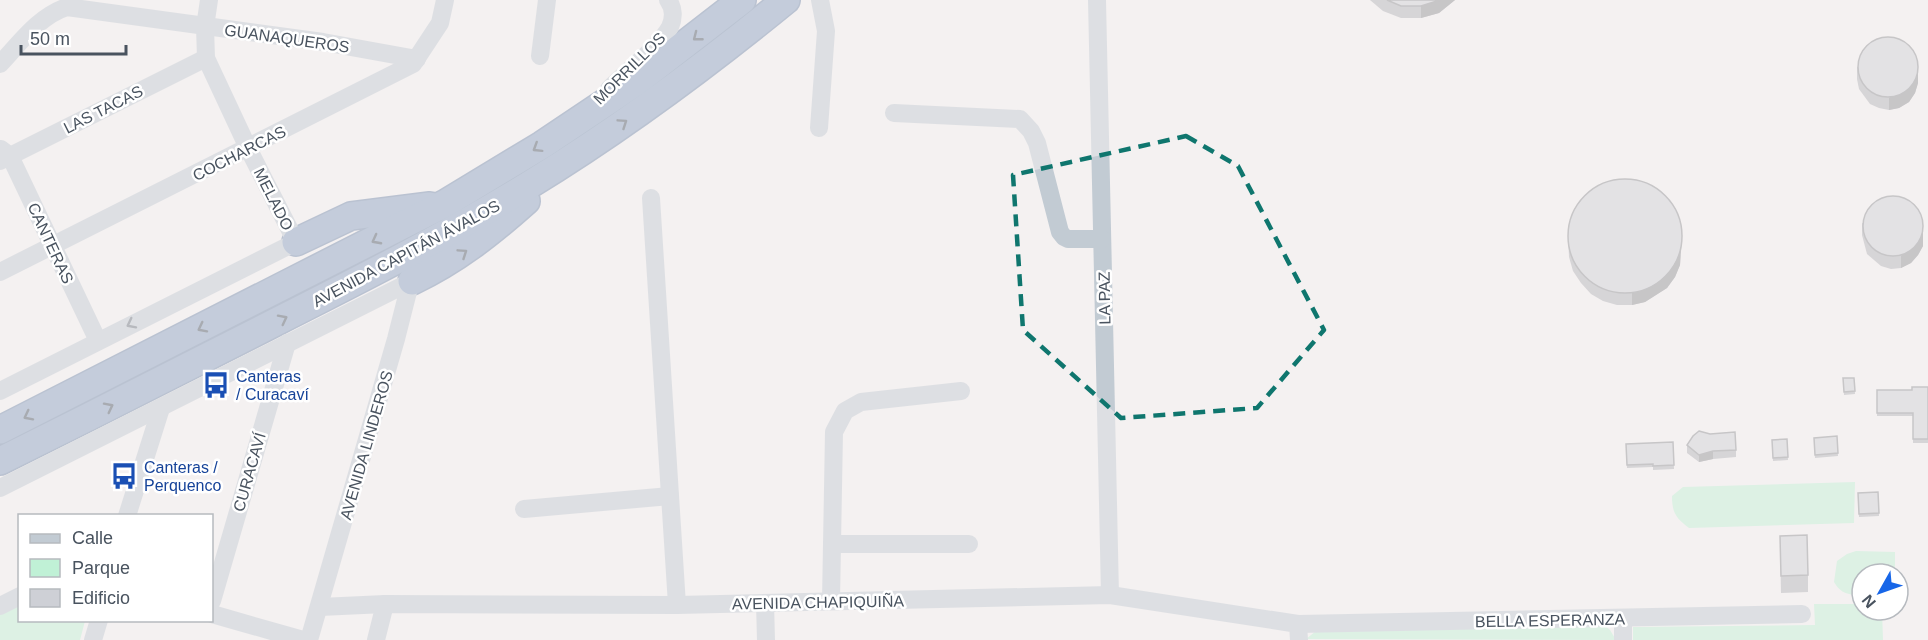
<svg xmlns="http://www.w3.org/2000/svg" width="1928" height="640" viewBox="0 0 1928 640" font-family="Helvetica,sans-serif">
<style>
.green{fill:#c0f1d6}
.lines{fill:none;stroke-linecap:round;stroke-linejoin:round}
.highway-casing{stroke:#748bac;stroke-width:30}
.minor{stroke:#c2cbd3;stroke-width:18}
.highway{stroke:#89a0c0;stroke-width:27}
.wall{fill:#b1b3b8}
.shaded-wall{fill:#909296}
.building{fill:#ced0d6;stroke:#909296;stroke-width:1.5}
.oneway{stroke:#4c5764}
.oneway2{stroke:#6d7782}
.marked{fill:none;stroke:#0f766e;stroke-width:4.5;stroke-dasharray:12 8;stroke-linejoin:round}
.labels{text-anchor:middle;stroke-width:5;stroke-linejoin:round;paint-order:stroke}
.street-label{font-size:16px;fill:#49535f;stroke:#fff}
.transit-label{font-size:16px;fill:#164399;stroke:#fff;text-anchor:start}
</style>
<rect width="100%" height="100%" fill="#f4f1f1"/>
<g class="green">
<path d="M 1855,482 L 1854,523 L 1689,528 C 1676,518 1672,513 1672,496 L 1683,487 Z"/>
<path d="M 1856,551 L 1895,552 L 1895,574 L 1862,574 L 1862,595 C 1849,595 1841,594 1834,582 L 1837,561 L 1847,554 Z"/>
<path d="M 19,603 L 20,620 L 85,621 L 80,640 L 0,640 L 0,613 Z"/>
<path d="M 1814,604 L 1862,604 L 1862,610 L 1882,610 L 1883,640 L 1633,640 L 1633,627 L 1815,625 Z"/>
<path d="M 1604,625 L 1610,630 L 1616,640 L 1306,639 L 1316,631 Z"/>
</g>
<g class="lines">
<defs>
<g id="highway">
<path d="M 296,242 L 351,216 L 430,206"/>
<path d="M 412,281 C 456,260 490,233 526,201"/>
<path d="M 0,430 L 446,203 L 542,145 L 636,82 L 742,0"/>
<path d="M 0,461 C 89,417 178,372 266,327 C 355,282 444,237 529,185 C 619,130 704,67 786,0"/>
</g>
</defs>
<use href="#highway" class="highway-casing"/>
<g class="minor">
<path d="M 1097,0 L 1110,595"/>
<path d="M 540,56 L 547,0"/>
<path d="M 0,64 C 20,43 39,16 67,7 L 323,42 L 417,59"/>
<path d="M 609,89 C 626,72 659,47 670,27 C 674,18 674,8 668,0"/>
<path d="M 894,113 L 1020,119 L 1031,131 L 1037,143 L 1060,232 L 1064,237 L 1068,239 L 1102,239"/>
<path d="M 819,128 L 826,31 L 820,0"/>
<path d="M 1,149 L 10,156 L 98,341"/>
<path d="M 0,161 L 206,58"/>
<path d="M 651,198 L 677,605"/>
<path d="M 0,272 L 413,64 L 440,23 L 445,0"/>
<path d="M 0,391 L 296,242 L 248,148 L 206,58 L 205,27 L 209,0"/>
<path d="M 0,488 L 412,281"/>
<path d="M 524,509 L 670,496"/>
<path d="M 127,516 L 161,408"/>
<path d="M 832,544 L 969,544"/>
<path d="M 212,601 L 287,343"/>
<path d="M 831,601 L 834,432 L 845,411 L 861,402 L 961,391"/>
<path d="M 765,603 L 766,640"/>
<path d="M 0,606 L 20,596"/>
<path d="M 320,607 L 385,604 L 677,605 L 1110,595 L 1298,624 L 1299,640"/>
<path d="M 212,614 L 303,640"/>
<path d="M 1298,624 L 1802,614"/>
<path d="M 93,640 L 99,620"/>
<path d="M 309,640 L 396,339 L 413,272"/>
<path d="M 376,640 L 385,604"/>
<path d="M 1623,640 L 1623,618"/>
</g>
<use href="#highway" class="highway"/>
</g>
<g class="wall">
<path d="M 1370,0 L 1455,0 L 1439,13 L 1421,18 L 1401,18 L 1383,11 Z"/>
<path d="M 1857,67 L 1918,83 L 1915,93 L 1909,102 L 1899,108 L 1889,110 L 1879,108 L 1870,104 L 1859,89 L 1857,79 Z"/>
<path d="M 1862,223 L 1923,235 L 1923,246 L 1918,255 L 1911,263 L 1901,268 L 1891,269 L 1881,266 L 1867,254 L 1862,235 Z"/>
<path d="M 1568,231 L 1682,239 L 1680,265 L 1675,277 L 1667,288 L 1645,302 L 1632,305 L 1617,305 L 1603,301 L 1591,294 L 1581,283 L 1573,271 L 1569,257 Z"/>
<path d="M 1843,378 L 1854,378 L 1855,394 L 1844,395 Z"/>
<path d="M 1928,387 L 1928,443 L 1913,443 L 1913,416 L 1877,416 L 1877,390 L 1912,390 Z"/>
<path d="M 1837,436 L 1838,456 L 1815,458 L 1814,438 Z"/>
<path d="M 1787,439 L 1788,460 L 1773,461 L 1772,440 Z"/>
<path d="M 1673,442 L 1674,469 L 1653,470 L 1653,467 L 1627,468 L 1626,444 Z"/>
<path d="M 1687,445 L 1736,450 L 1736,457 L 1713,459 L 1699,462 L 1687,453 Z"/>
<path d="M 1878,492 L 1879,516 L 1859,517 L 1858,493 Z"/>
<path d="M 1780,536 L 1808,575 L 1808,592 L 1781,593 Z"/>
</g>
<g class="shaded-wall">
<path d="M 1440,0 L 1455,0 L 1439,13 L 1421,18 L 1421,6 Z"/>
<path d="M 1918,71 L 1918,83 L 1915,93 L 1909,102 L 1899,108 L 1889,110 L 1889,98 Z"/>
<path d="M 1923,223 L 1923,246 L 1918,255 L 1911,263 L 1901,268 L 1901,256 Z"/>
<path d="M 1682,227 L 1680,265 L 1675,277 L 1667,288 L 1645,302 L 1632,305 L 1632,293 Z"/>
<path d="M 1713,451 L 1713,459 L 1699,462 L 1699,455 Z"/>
</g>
<g class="building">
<path d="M 1387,0 L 1440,0 L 1421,6 L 1401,6 Z"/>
<circle cx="1888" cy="67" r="30"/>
<circle cx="1625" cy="236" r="57"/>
<circle cx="1893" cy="226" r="30"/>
<path d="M 1843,378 L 1854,378 L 1855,391 L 1844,392 Z"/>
<path d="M 1912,387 L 1928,387 L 1928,439 L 1913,439 L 1913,413 L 1877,413 L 1877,390 L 1912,390 Z"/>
<path d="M 1699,431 L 1710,434 L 1735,432 L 1736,450 L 1713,451 L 1699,455 L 1687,445 L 1693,436 Z"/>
<path d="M 1837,436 L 1838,453 L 1815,455 L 1814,438 Z"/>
<path d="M 1787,439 L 1788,457 L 1773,458 L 1772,440 Z"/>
<path d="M 1673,442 L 1674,465 L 1653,466 L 1653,464 L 1627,465 L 1626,444 Z"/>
<path d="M 1878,492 L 1879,513 L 1859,514 L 1858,493 Z"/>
<path d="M 1807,535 L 1808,575 L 1781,576 L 1780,536 Z"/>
</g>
<defs><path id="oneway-chevron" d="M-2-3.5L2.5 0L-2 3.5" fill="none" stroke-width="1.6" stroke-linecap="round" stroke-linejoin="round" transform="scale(1.5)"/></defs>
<g class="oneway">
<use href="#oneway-chevron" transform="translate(697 37) rotate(142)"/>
<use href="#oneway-chevron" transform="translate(623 123) rotate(-34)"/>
<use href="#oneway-chevron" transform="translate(537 148) rotate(148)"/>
<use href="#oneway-chevron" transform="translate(376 240) rotate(152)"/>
<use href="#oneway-chevron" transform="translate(463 253) rotate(-34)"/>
<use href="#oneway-chevron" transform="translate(283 319) rotate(-27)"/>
<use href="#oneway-chevron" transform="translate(202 328) rotate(153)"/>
<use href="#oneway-chevron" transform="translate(109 407) rotate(-27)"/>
<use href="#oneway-chevron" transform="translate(28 416) rotate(153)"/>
</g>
<use class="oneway2" href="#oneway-chevron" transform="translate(131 324) rotate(153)"/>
<path d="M0 0H1928V640H0ZM 1186,136 L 1238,166 L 1324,330 L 1257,408 L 1121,418 L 1023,330 L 1013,175 Z" fill="#f4f1f1" fill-opacity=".55" fill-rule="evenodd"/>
<path class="marked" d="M 1186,136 L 1238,166 L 1324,330 L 1257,408 L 1121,418 L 1023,330 L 1013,175 Z"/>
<defs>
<symbol id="bus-bare" viewBox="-9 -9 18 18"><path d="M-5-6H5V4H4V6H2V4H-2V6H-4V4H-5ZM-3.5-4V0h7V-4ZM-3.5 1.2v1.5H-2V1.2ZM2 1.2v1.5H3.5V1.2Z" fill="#1a4fb4" stroke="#fff" stroke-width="2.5" paint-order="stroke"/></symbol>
</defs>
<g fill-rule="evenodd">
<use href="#bus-bare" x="197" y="366" width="38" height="38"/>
<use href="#bus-bare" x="105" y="457" width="38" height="38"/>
</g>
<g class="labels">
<g class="street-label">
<text transform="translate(287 38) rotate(8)" y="6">GUANAQUEROS</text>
<text transform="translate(629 68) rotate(-45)" y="6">MORRILLOS</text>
<text transform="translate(103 109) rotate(-27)" y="6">LAS TACAS</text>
<text transform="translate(239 153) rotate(-27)" y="6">COCHARCAS</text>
<text transform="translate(274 199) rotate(63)" y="6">MELADO</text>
<text transform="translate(51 243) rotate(65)" y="6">CANTERAS</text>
<text transform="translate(406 253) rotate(-28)" y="6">AVENIDA CAPITÁN ÁVALOS</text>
<text transform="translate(1104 298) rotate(-91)" y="6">LA PAZ</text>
<text transform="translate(366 445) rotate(-74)" y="6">AVENIDA LINDEROS</text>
<text transform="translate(249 472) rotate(-74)" y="6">CURACAVÍ</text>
<text transform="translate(818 602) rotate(-1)" y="6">AVENIDA CHAPIQUIÑA</text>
<text transform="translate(1550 620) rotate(-1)" y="6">BELLA ESPERANZA</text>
</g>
<g class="transit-label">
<text x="236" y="382">Canteras<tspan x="236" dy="18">/ Curacaví</tspan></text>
<text x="144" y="473">Canteras /<tspan x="144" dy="18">Perquenco</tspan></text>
</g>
</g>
<rect x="18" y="514" width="195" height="108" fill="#ffffff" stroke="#b6babf" stroke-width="1.5"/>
<rect x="30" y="534" width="30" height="9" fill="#c2cbd3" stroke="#b6babf" stroke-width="1.5"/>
<text x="72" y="544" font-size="18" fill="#49535f">Calle</text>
<rect x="30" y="559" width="30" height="18" fill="#c0f1d6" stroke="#b6babf" stroke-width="1.5"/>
<text x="72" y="574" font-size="18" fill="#49535f">Parque</text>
<rect x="30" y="589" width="30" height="18" fill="#ced0d6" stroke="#b6babf" stroke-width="1.5"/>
<text x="72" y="604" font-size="18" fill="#49535f">Edificio</text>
<g transform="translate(1880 592) rotate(230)"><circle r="28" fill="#ffffff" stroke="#b6babf" stroke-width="1.5"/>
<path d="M0-4.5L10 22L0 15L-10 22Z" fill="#1766e8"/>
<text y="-9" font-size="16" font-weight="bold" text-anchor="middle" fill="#49535f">N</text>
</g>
<path d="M21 45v9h105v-9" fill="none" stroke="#49535f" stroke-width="3"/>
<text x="30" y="45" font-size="18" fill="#49535f" stroke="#ffffff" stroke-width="4.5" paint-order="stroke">50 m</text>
</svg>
